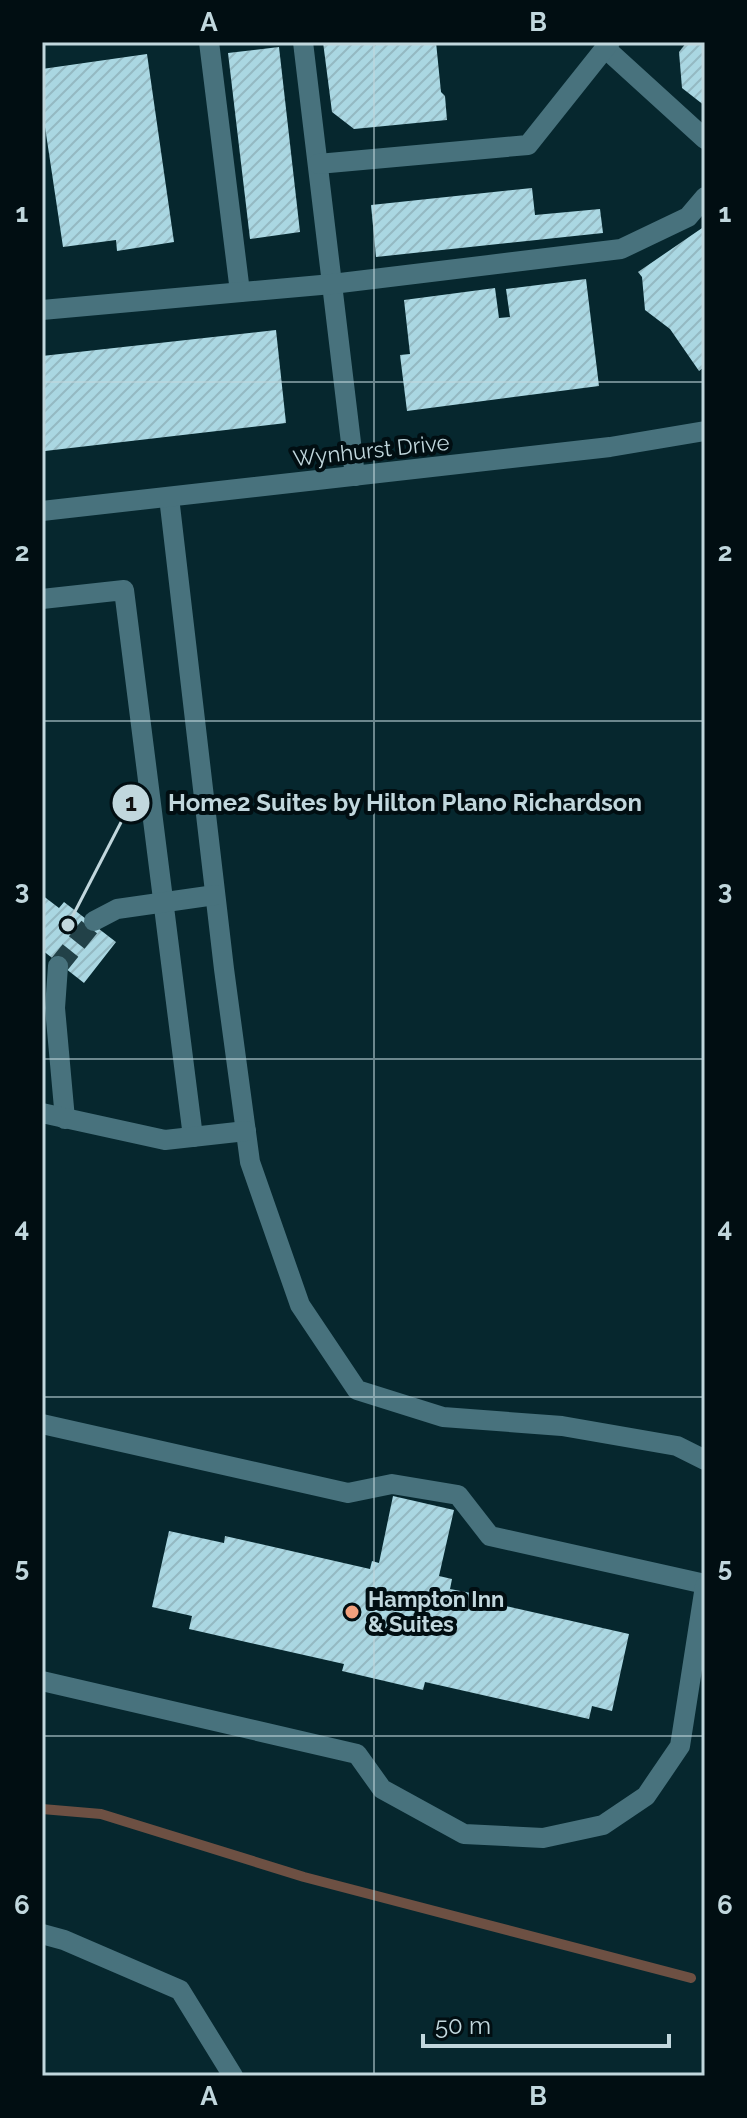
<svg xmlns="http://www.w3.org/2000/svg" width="747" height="2118" viewBox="0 0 747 2118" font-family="Raleway,sans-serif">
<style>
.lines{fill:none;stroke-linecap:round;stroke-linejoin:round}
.stream{stroke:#6d5043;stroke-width:10}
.building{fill:url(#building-hatch)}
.minor-tunnel{stroke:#224148;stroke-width:20;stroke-dasharray:20 10;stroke-linecap:butt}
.minor{stroke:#48727d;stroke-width:20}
.grid{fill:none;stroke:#c1d7dd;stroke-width:2;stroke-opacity:0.55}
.poi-dot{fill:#f2a17e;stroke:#010e12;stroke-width:3}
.labels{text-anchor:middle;stroke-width:8;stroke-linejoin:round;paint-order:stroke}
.street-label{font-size:22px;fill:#c1d7dd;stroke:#010e12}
.poi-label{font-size:22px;font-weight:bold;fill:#c1d7dd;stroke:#010e12;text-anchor:start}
.leader{fill:none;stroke:#c1d7dd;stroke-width:3}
.callout-dot{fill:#c1d7dd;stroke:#010e12;stroke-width:3}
.mark-label{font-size:24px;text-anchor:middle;font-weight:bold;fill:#111}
.callout-label{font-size:24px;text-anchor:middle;font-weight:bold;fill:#c1d7dd;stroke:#010e12;stroke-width:8;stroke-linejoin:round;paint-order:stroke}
.neatline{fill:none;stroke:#c1d7dd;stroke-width:3}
.grid-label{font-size:26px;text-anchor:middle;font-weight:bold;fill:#c1d7dd}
</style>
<defs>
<pattern id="building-hatch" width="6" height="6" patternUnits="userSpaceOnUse" patternTransform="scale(2)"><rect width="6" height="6" fill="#aad7e2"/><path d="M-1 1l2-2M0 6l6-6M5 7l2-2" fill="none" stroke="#94b9c2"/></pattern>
</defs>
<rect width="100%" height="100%" fill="#06272e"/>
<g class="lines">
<path class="stream" d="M 42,1809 L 101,1814 L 304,1877 L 691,1978"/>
</g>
<g class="building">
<path d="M 323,42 L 436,42 L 441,92 L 445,96 L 447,120 L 354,129 L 332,112 Z"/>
<path d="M 687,42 L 705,42 L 705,106 L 682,88 L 679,52 Z"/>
<path d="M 279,47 L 300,232 L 250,239 L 228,53 Z"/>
<path d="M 147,54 L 174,242 L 117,251 L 116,240 L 63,247 L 42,107 L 42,69 Z"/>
<path d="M 532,188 L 535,215 L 600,209 L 603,233 L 376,257 L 371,205 Z"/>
<path d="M 705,226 L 705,366 L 699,371 L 670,329 L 645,310 L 642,277 L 638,272 Z"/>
<path d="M 586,279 L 599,386 L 407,411 L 400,355 L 410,354 L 404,300 L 495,288 L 499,318 L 510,317 L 506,289 Z"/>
<path d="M 276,330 L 286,423 L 45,451 L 42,427 L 42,356 Z"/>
<path d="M 42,895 L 59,908 L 64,902 L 116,942 L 84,983 L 42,950 Z"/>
<path d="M 393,1496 L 454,1510 L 439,1576 L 452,1579 L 450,1589 L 476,1594 L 475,1599 L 629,1634 L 612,1711 L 592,1706 L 589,1719 L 425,1682 L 423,1690 L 342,1671 L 344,1664 L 189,1629 L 192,1616 L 152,1607 L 169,1531 L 224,1543 L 225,1536 L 370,1569 L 372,1561 L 379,1563 Z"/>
</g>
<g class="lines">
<path class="minor-tunnel" d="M 58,966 L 94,921"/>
<g class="minor">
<path d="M 209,42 L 240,292"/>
<path d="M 303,42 L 355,476"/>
<path d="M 605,48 L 705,139"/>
<path d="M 318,164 L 528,145 L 610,42"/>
<path d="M 42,310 L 332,284 L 621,249 L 688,217 L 705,197"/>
<path d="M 169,497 L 224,969 L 250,1162 L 300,1305 L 357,1390 L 443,1417 L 562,1426 L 677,1446 L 705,1460"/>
<path d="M 42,511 L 610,447 L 705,431"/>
<path d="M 42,599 L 124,590 L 193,1137"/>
<path d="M 94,921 L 117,909 L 215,895"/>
<path d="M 58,966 L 55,1008 L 65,1119"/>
<path d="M 42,1113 L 165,1140 L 246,1131"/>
<path d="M 42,1424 L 348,1493 L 392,1484 L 458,1495 L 490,1536 L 705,1584"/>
<path d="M 42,1681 L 357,1754 L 382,1789 L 464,1834 L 543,1838 L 603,1825 L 646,1796 L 680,1746 L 705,1586"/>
<path d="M 42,1934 L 64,1940 L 180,1990 L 233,2076"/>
</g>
</g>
<path class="grid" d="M 374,42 L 374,2076M 42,382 L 705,382M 42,721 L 705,721M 42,1059 L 705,1059M 42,1397 L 705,1397M 42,1736 L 705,1736"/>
<circle class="poi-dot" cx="352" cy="1612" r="8"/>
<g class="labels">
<g class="street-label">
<text transform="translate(371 450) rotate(-6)" y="8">Wynhurst Drive</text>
</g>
<g class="poi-label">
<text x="368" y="1607">Hampton Inn<tspan x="368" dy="25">&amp; Suites</tspan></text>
</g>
</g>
<path class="leader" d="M68 925L131 803"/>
<g class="callout-dot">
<circle cx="68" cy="925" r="8"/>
<circle cx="131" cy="803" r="20"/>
</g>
<g class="mark-label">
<text x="131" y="811">1</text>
</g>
<g class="callout-label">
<text x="405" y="811">Home2 Suites by Hilton Plano Richardson</text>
</g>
<rect width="747" height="2118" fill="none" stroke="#010e12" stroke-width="88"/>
<path d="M423 2034v12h246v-12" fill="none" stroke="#c1d7dd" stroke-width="4"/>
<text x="435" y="2034" font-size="24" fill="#c1d7dd" stroke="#010e12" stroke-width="6" paint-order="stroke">50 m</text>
<rect x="44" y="44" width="659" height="2030" class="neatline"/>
<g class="grid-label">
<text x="209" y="31">A</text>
<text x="538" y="31">B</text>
<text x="22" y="222">1</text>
<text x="725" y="222">1</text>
<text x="22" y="561">2</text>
<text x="725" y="561">2</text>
<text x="22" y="899">3</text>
<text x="725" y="899">3</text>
<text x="22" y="1237">4</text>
<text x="725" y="1237">4</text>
<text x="22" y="1576">5</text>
<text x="725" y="1576">5</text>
<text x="22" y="1914">6</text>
<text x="725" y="1914">6</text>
<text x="209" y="2105">A</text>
<text x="538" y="2105">B</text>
</g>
</svg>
